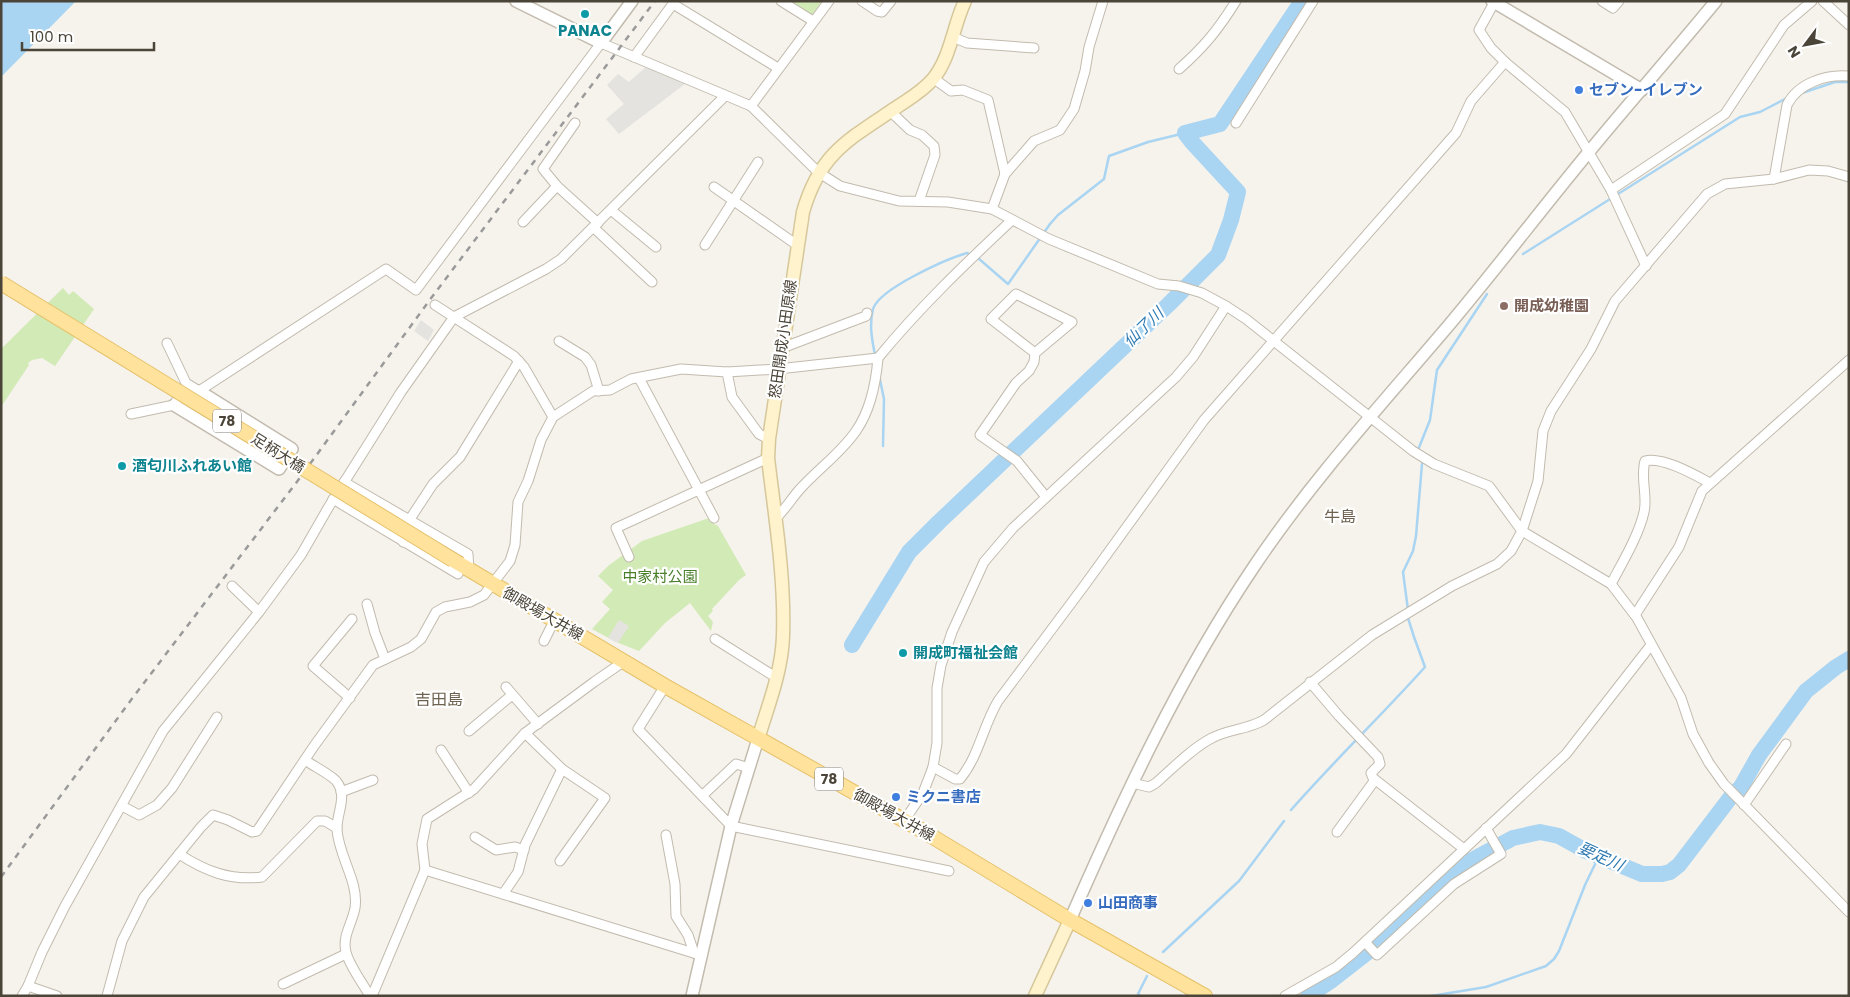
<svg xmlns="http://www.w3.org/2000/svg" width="1850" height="997" viewBox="0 0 1850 997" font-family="Poppins,'Noto Sans JP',sans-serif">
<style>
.green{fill:#d2eab5}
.parking{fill:#e5e3e0}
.water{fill:#a9d4f2}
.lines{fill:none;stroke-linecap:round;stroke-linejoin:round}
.stream{stroke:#a9d4f2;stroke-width:2.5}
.river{stroke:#a9d4f2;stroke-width:16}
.minor-casing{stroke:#c2bbae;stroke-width:11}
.tertiary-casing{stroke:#c2bbae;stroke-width:14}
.secondary-casing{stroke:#d6c79b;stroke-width:15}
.primary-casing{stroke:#e6c16a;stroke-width:16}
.minor{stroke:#fff;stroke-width:9}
.tertiary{stroke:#fff;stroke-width:11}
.secondary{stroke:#fff3cd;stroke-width:12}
.primary{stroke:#ffe39c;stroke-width:14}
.rail{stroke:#9a9a9a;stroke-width:2.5;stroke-dasharray:6 6;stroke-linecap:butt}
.primary-bridge-casing{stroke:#e6c16a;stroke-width:16;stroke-linecap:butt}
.primary-bridge{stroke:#ffe39c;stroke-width:14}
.culture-dot{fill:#0f9aa8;stroke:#fff;stroke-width:2}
.shop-dot{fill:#3f7fe0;stroke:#fff;stroke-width:2}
.education-dot{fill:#8d6e63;stroke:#fff;stroke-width:2}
.labels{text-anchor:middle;stroke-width:4.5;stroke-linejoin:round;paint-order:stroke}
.shield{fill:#fff;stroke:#817c74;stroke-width:1}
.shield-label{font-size:14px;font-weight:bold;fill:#4b4439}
.culture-label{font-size:15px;font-weight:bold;fill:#0d838f;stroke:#fff;text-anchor:start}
.shop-label{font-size:15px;font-weight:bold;fill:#366cbe;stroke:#fff;text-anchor:start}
.education-label{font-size:15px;font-weight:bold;fill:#785e54;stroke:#fff;text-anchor:start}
.street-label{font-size:15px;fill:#4b4439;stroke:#fff}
.park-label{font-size:15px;fill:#4a7f2a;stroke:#fff}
.water-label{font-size:16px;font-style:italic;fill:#2e7ab2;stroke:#fff}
.neighbourhood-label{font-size:16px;fill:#6e6250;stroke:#fff}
</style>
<rect width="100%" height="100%" fill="#f6f3ec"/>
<g class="green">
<path d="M 789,1 L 822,1 L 812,15 Z"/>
<path d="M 63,288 L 69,295 L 73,291 L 94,309 L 55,366 L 42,358 L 32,360 L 28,363 L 29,365 L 1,407 L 1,349 Z"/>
<path d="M 709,518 L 709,521 L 718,526 L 746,575 L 739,580 L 712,609 L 713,611 L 708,616 L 713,622 L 711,631 L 690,603 L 665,623 L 639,651 L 616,642 L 592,629 L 610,609 L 602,602 L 613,590 L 598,576 L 608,566 L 642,541 Z"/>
</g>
<g class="parking">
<path d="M 646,67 L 685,84 L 619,134 L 606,119 L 624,104 L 607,85 L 618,74 L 629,82 Z"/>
<path d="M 421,320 L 434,330 L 428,341 L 414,331 Z"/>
<path d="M 619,620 L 629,626 L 618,643 L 608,638 Z"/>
</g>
<path class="water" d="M 1,1 L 76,1 L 1,77 Z"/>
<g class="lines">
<g class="stream">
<path d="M 1802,93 L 1835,82 L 1849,82"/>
<path d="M 1523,254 L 1740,117 L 1760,112 L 1789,97"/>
<path d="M 875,355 C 872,340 869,325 873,309 C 879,289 946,259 967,253 L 978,258 L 1008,284 L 1050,224 L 1058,215 L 1104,179 L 1109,156 L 1148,142 L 1185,133"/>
<path d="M 879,375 L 884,399 L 883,446"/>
<path d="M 1418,450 L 1430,420 L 1437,370 L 1487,294"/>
<path d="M 1408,610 L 1403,572 L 1413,551 L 1416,536 L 1422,464"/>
<path d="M 1291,810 C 1334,761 1381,716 1425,667 L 1414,637 L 1408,618"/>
<path d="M 1163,952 L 1239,881 L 1284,821"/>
<path d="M 1140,996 L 1138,994 L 1147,976"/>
<path d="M 1431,996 L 1486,987 L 1546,966 L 1554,959 L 1559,951 L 1585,885 L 1599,856"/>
</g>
<g class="river">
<path d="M 852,645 L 909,552 L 939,522 L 1169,304 L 1218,255 L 1231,220 L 1238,192 L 1191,141 L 1185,133 L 1220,124 L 1302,1"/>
<path d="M 1308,996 L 1332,980 L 1377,945 L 1455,872 L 1472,860 L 1513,838 L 1540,832 L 1559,836 L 1584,850 L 1642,874 L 1662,874 L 1670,872 L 1679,865 L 1730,798 L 1741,787 L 1759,755 L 1806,691 L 1836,667 L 1849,659"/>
</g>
<defs>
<g id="minor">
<path d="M 781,1 L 813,21"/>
<path d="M 862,1 L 877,11 L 882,12 L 891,1"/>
<path d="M 1495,1 L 1479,30 L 1491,48 L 1505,62 L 1565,112 L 1611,190 L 1646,266"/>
<path d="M 1602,1 L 1613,8 L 1619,1"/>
<path d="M 1823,1 L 1849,25"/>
<path d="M 673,4 L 778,68"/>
<path d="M 953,37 L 967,43 L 1034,48"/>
<path d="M 634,57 L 675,1"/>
<path d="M 1179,69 C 1204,47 1218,30 1236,1"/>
<path d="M 933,78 L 951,91 L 963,90 L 988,100 L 1005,174"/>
<path d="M 751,106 L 829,1"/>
<path d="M 890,111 L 910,130 L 922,135 L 934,146 L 935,155 L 919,201"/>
<path d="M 575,123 L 543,169 L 557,186 L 598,223"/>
<path d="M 1236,123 L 1313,1"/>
<path d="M 1774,179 L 1787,105 C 1798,83 1826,74 1849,76"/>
<path d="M 714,187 L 797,245"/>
<path d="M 1611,190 L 1725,114 L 1784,25 L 1812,1"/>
<path d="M 992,209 L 1005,174 L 1034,141 L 1060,130 L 1074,109 L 1085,71 L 1089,47 L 1103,1"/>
<path d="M 611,210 L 656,247"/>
<path d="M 523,222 L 557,186"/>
<path d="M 594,228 L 652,282"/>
<path d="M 705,245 L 758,162"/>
<path d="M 435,305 L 514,356 L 524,367 L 553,417"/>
<path d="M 559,341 L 585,357 L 591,365 L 599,391"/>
<path d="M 167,343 L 186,383 L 199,391 L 386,269 L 416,290 L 601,43 L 751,106 L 818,172 L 840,186 L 899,201 L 948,202 L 992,209 L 1049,239 L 1158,284 L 1179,286 L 1202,293 L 1226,306 L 1246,319 L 1413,451 L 1434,464 L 1489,486 L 1522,531 L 1611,584 L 1637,618 L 1681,698 L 1693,734 L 1709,763 L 1724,784 L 1849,912"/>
<path d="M 782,348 L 866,316 L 867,313"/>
<path d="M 1035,353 L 991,319 L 1016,294 L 1072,322 L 1035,353 L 1034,362 L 1029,371 L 1016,383 L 980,435 L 1017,461 L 1046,497"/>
<path d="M 727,372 L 732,397 L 759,434 L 769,439"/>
<path d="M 639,378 L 714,518"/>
<path d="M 131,414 L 174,405 L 183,389"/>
<path d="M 344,482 L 468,554 L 469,570"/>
<path d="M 333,499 L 458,574"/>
<path d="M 775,519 C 785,510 791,499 800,489 C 818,469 841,453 856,431 C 870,411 876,382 878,358"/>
<path d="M 403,542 L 410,519 L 433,484 L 460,457 L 519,361"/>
<path d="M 629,557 L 616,528 L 768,458"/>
<path d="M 1611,584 C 1622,563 1639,535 1644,512 C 1648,496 1640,478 1645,461 C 1662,456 1695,475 1710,483"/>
<path d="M 232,586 L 259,612"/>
<path d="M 367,604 L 375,633 L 385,659"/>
<path d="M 1635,615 L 1679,547 L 1702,491 L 1849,360"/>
<path d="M 715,639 L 777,678"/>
<path d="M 544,641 L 554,621"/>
<path d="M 1310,682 L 1339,716 L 1378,757 L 1380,764 L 1371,773 L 1373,778 L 1464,849"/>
<path d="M 665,686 L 638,729 L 731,826 L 949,871"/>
<path d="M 506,687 L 538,724"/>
<path d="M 350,698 L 313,666 L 352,619"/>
<path d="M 469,731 L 512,695"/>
<path d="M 441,750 L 469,793"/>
<path d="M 305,760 C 313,766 332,775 337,782 C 348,797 336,814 337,830 C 339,857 359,882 355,908 C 352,924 342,936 346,952 C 349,965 363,984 370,996"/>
<path d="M 933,767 L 955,779 L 960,779 C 979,756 983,726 998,701 L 1084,586 L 1204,420 L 1456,133 L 1471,101 L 1505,62"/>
<path d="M 1132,783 L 1149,787 L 1156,783 C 1173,768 1190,750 1210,739 C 1227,729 1247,730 1264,720 L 1372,635 L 1452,586 L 1497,564 L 1511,551 L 1522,531 L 1538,481 L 1543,431 L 1551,411 L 1591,349 L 1615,301 L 1707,194 L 1725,184 L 1774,179 L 1809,170 L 1828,171 L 1849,177"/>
<path d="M 341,792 L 373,780"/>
<path d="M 703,795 L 736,764 L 749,768"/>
<path d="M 1744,805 L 1786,744"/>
<path d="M 122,806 L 139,815 L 157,805 L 172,788 L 217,717"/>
<path d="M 904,821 L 923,793 L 933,767 L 937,743 L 937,688 L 941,665 L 952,632 L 984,562 L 1013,528 L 1176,377 L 1193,357 L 1226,306"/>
<path d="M 1337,832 L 1375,780"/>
<path d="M 666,835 L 675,884 L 676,916 L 688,935 L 694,953"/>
<path d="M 475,837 L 496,850 L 515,847 L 524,850"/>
<path d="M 179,854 C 205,871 230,881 262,877 L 317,821 L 325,821 L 337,828"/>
<path d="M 560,861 L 605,798 L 562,769 L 525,733 L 594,682 L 623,662"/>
<path d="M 425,870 L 422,844 L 427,819 L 474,789 L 525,733"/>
<path d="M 503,894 L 518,872 L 525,845 L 562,769"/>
<path d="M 1365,942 L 1377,955 L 1454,884 L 1501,854 L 1486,828"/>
<path d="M 283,984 L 346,954"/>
<path d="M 28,986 L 57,996"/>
<path d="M 22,996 L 28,986 L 42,952 L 65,906 L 163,731 L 259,612 L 301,555 L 328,508 L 401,392 L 454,317 L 546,269 L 561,259 L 725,96"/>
<path d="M 107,996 L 122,941 L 144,897 L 201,827 L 213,815 L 228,820 L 252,832 L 257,831 L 314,746 L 373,665 L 411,647 L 421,639 L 436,612 L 445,607 L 470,602 L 484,595 L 510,561 L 515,545 L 518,502 L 528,481 L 541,440 L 553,417 L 593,391 L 610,390 L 631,379 L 681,369 L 727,372 L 778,369 L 878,358 C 919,308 965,264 1012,220"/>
<path d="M 372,996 L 425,870 L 700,955"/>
<path d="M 1285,996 L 1336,967 L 1353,953 L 1566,754 L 1651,645"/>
</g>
<g id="tertiary">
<path d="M 516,1 L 601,43 L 632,1"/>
<path d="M 1492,1 L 1642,90"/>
<path d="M 174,405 L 279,469 L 292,449 L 199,391"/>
<path d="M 1070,920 C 1123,799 1179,678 1253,568 C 1311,481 1382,404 1449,325 C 1496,269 1541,210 1588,153 C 1630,102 1674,52 1716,1"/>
<path d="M 692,996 L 731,826 L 758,739"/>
</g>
<g id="secondary">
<path d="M 758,739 C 768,706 782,671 783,636 C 785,577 775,517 768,458 L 769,439 L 803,212 C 820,153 848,140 897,107 C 909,99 923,91 933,79 C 951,57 953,26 965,1"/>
<path d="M 1035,996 L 1070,920"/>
</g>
<path id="primary" d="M 453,560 L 665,686 L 923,831 L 1070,920 L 1205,996"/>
</defs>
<use href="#minor" class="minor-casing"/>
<use href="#tertiary" class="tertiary-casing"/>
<use href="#secondary" class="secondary-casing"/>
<use href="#primary" class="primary-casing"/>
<use href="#minor" class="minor"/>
<use href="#tertiary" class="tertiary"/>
<use href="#secondary" class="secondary"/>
<use href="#primary" class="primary"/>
<path class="rail" d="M 1,877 L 131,700 L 299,479 L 429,301 L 655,1"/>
<defs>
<path id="primary-bridge" d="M 1,283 L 453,560"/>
</defs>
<use href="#primary-bridge" class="primary-bridge-casing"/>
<use href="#primary-bridge" class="primary-bridge"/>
</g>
<g class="culture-dot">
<circle cx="585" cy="14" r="5"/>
<circle cx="122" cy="466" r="5"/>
<circle cx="903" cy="653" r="5"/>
</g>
<g class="shop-dot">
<circle cx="1579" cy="90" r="5"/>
<circle cx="896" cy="797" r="5"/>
<circle cx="1088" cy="903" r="5"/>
</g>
<circle class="education-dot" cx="1504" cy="306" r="5"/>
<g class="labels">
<g class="shield">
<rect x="213" y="409.5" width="28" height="23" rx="4"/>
<rect x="815" y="767.5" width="28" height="23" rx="4"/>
</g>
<g class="shield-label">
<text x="227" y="426">78</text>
<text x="829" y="784">78</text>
</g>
<g class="culture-label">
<text x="585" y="36" text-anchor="middle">PANAC</text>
<text x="132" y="471">酒匂川ふれあい館</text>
<text x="913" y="658">開成町福祉会館</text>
</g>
<g class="shop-label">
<text x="1589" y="95">セブン-イレブン</text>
<text x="906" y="802">ミクニ書店</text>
<text x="1098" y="908">山田商事</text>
</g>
<g class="education-label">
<text x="1514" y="311">開成幼稚園</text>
</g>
<g class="street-label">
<text transform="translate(783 339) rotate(-82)" y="5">怒田開成小田原線</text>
<text transform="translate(278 453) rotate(32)" y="5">足柄大橋</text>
<text transform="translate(543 614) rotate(30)" y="5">御殿場大井線</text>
<text transform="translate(894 815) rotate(29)" y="5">御殿場大井線</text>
</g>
<g class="park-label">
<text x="660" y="582">中家村公園</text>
</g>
<g class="water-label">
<text transform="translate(1143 327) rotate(-44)" y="6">仙了川</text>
<text transform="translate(1601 856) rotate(24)" y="6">要定川</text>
</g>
<g class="neighbourhood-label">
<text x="1340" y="522">牛島</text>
<text x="439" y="705">吉田島</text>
</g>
</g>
<rect width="1850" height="997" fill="none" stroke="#4b4439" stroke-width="5"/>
<g transform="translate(1805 45) rotate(238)" stroke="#ffffff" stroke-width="4" paint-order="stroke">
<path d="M0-4L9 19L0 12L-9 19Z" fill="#4b4439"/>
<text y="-8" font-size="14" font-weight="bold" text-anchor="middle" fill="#4b4439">N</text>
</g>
<path d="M22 42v8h132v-8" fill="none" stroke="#4b4439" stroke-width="2.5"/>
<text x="30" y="42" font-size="15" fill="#4b4439" stroke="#ffffff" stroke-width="4" paint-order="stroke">100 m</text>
</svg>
